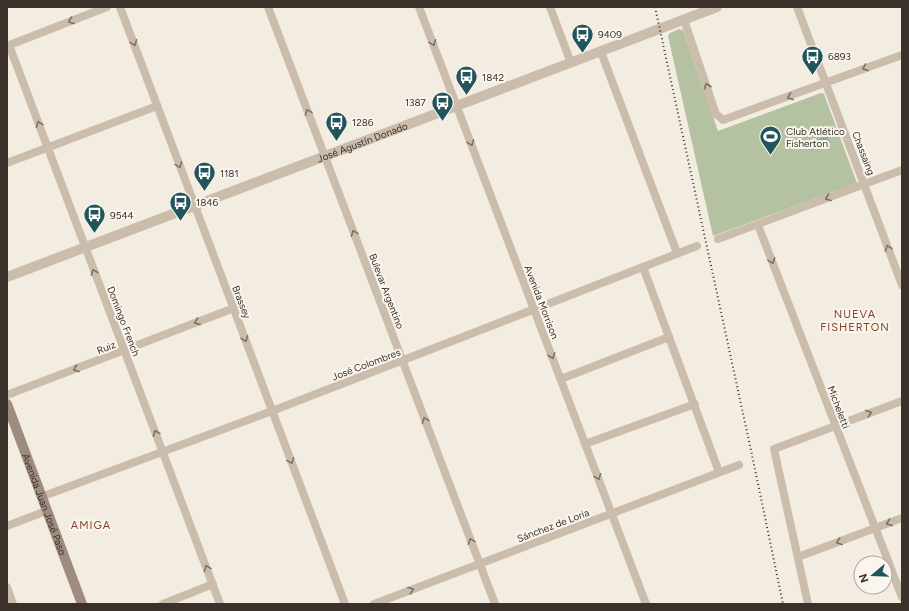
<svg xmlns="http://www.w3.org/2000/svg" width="909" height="611" viewBox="0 0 909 611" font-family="Figtree,sans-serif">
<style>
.green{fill:#b5c2a1}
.water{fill:#80abb0}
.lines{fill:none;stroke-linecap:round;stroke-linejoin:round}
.minor{stroke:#cbbdac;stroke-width:8}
.tertiary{stroke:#cbbdac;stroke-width:10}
.secondary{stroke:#9f8c7e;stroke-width:10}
.rail{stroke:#3a312b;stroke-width:2;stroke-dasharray:1 3;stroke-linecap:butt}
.oneway{stroke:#7b7065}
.labels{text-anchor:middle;stroke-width:4;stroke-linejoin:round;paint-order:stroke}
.poi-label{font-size:10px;fill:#3a312b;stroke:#faf5ee;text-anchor:start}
.street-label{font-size:10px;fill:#3a312b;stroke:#faf5ee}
.neighbourhood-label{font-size:11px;letter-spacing:1px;fill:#874325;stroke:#faf5ee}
</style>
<rect width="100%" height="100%" fill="#f3ece1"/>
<path class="green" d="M 679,29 L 683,30 L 718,131 L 821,93 L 824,94 L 857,183 L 713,236 L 668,36 L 670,33 Z"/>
<path class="water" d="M 827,136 L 830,143 L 811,150 L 808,143 Z"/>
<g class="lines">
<g class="minor">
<path d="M 120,7 L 345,604"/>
<path d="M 268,7 L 495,604"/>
<path d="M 419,7 L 646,604"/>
<path d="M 550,7 L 571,63"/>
<path d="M 797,7 L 902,285"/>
<path d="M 684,20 L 716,114 L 723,120 L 902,55"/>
<path d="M 9,45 L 220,604"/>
<path d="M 7,46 L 107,7"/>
<path d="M 601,52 L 677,253"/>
<path d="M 7,163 L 157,106"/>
<path d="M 758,225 L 902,597"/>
<path d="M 718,239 L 902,170"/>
<path d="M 643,267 L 719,472"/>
<path d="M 561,379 L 669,337"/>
<path d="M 7,395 L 234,308"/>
<path d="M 585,444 L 695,404"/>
<path d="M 41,497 L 272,411 L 697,246"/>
<path d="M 7,526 L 46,511"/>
<path d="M 798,557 L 902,518"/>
<path d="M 7,587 L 13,604"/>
<path d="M 163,604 L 213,584"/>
<path d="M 374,604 L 739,465"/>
<path d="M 808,604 L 774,449 L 902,401"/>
</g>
<path class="tertiary" id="s1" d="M 7,277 L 717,7"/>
<path class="secondary" id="s2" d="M 7,404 L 82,604"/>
<path class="rail" d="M 655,7 L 752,455 L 783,604"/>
</g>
<defs><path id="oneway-chevron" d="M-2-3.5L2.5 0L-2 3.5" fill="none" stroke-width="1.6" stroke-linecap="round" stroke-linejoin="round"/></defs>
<g class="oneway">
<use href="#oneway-chevron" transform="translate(71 21) rotate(159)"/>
<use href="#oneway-chevron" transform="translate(134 43) rotate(69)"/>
<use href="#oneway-chevron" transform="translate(433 43) rotate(69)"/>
<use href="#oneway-chevron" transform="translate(865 68) rotate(160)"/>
<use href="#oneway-chevron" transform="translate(707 86) rotate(-109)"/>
<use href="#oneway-chevron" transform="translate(790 97) rotate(159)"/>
<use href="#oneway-chevron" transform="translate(308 112) rotate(-111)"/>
<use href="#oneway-chevron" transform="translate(39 124) rotate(-111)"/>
<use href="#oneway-chevron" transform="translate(471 143) rotate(69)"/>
<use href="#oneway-chevron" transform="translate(179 165) rotate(70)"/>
<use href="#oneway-chevron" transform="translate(828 198) rotate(159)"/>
<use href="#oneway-chevron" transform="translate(354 233) rotate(-111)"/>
<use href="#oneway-chevron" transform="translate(888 248) rotate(-110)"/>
<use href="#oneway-chevron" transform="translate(772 261) rotate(69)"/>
<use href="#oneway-chevron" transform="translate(94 272) rotate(-111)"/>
<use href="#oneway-chevron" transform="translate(197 322) rotate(159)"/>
<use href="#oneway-chevron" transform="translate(245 339) rotate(69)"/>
<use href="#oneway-chevron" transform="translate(552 356) rotate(69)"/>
<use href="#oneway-chevron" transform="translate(76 369) rotate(159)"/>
<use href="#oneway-chevron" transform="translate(869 413) rotate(-20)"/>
<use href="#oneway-chevron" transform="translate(425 420) rotate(-111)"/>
<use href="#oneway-chevron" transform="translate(156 433) rotate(-111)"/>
<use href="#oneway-chevron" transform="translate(291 461) rotate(69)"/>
<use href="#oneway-chevron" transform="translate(598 477) rotate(69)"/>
<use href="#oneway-chevron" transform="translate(889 523) rotate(159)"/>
<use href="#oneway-chevron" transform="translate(471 541) rotate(-111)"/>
<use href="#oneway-chevron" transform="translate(839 542) rotate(160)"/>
<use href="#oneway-chevron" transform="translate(207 568) rotate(-111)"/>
<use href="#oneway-chevron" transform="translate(411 590) rotate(-21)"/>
</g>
<defs>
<symbol id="bus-pin" viewBox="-11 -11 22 30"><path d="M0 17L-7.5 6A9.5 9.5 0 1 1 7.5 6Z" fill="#21545b" stroke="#faf5ee"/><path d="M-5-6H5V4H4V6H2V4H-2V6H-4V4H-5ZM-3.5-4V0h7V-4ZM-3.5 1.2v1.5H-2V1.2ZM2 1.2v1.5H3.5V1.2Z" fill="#fff"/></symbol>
<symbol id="stadium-pin" viewBox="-11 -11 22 30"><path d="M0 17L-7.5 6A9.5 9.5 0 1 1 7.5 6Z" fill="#21545b" stroke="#faf5ee"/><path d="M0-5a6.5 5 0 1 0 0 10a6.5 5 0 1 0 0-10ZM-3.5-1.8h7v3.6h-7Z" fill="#fff"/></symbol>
</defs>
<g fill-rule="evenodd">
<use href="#bus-pin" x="570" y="22" width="25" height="34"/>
<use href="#bus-pin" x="800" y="44" width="25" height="34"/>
<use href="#bus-pin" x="454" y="64" width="25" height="34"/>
<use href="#bus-pin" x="430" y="90" width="25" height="34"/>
<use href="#bus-pin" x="324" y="110" width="25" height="34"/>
<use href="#stadium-pin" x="758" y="124" width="25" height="34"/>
<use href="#bus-pin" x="192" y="160" width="25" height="34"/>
<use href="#bus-pin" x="168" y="190" width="25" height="34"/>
<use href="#bus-pin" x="82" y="202" width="25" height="34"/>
</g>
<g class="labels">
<g class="poi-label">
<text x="598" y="38">9409</text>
<text x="828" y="60">6893</text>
<text x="482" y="81">1842</text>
<text x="426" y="106" text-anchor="end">1387</text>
<text x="352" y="126">1286</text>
<text x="786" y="135">Club Atlético<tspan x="786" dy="12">Fisherton</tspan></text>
<text x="220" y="177">1181</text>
<text x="196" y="206">1846</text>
<text x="110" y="219">9544</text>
</g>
<g class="street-label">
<text dy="4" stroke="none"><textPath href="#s1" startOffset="380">José Agustín Donado</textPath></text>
<text transform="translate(864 153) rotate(69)" y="4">Chassaing</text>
<text transform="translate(387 291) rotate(69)" y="4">Bulevar Argentino</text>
<text transform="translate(242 302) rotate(69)" y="4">Brassey</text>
<text transform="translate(542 302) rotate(69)" y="4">Avenida Morrison</text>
<text transform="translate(124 321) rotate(69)" y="4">Domingo French</text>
<text transform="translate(106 347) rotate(-21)" y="4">Ruiz</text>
<text transform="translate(366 364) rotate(-21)" y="4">José Colombres</text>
<text transform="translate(839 407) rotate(69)" y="4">Micheletti</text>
<text dy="4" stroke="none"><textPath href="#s2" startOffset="107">Avenida Juan José Paso</textPath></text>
<text transform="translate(553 525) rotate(-21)" y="4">Sánchez de Loria</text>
</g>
<g class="neighbourhood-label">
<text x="855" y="318">NUEVA<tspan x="855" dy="13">FISHERTON</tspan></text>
<text x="91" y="529">AMIGA</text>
</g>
</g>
<rect width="909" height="611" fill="none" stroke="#3a312b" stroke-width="16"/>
<g transform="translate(873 575) rotate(251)"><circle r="19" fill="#faf5ee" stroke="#ada7a0"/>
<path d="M0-3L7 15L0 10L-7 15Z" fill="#21545b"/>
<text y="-6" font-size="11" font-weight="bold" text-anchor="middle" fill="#3a312b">N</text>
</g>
</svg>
